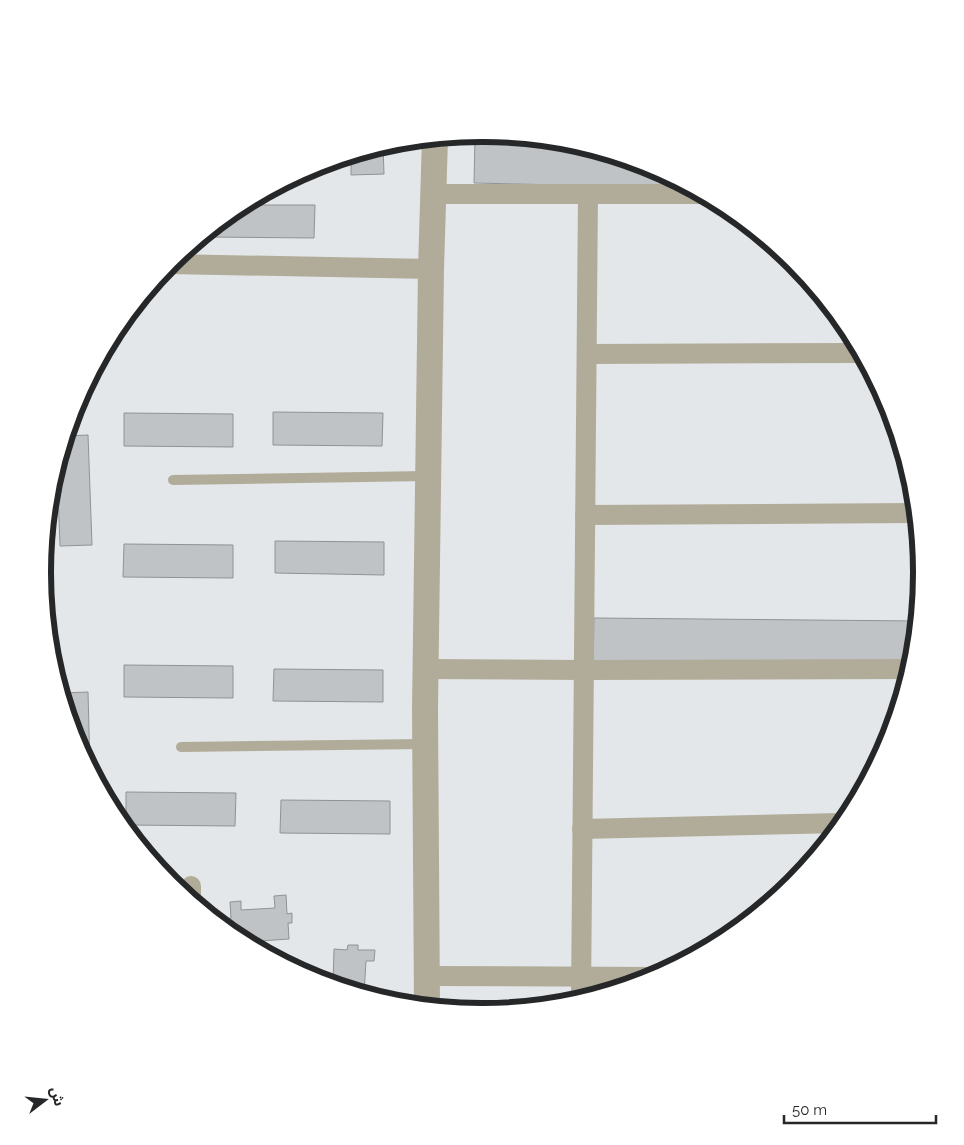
<svg xmlns="http://www.w3.org/2000/svg" width="964" height="1145" viewBox="0 0 964 1145" font-family="Raleway,'Noto Sans Arabic',sans-serif">
<style>
.building{fill:#c0c3c5;stroke:#909395}
.lines{fill:none;stroke-linecap:round;stroke-linejoin:round}
.service{stroke:#b1ac99;stroke-width:10}
.minor{stroke:#b1ac99;stroke-width:20}
.tertiary{stroke:#b1ac99;stroke-width:26}
.rim{fill:none;stroke:#262728;stroke-width:6}
</style>
<rect width="100%" height="100%" fill="#e4e7e9"/>
<g class="building">
<path d="M 475,137 L 542,139 L 568,142 L 650,167 L 690,188 L 474,183 Z"/>
<path d="M 383,146 L 384,174 L 351,175 L 351,155 Z"/>
<path d="M 242,205 L 315,205 L 314,238 L 205,237 L 205,234 Z"/>
<path d="M 273,412 L 383,413 L 382,446 L 273,445 Z"/>
<path d="M 124,413 L 233,414 L 233,447 L 124,446 Z"/>
<path d="M 88,435 L 92,545 L 60,546 L 57,466 L 66,436 Z"/>
<path d="M 275,541 L 384,542 L 384,575 L 275,573 Z"/>
<path d="M 124,544 L 233,545 L 233,578 L 123,577 Z"/>
<path d="M 594,618 L 917,621 L 913,659 L 911,666 L 593,665 Z"/>
<path d="M 124,665 L 233,666 L 233,698 L 124,697 Z"/>
<path d="M 274,669 L 383,670 L 383,702 L 273,701 Z"/>
<path d="M 88,692 L 90,768 L 76,740 L 62,693 Z"/>
<path d="M 126,792 L 236,793 L 235,826 L 126,825 Z"/>
<path d="M 281,800 L 390,801 L 390,834 L 280,833 Z"/>
<path d="M 286,895 L 287,914 L 292,913 L 292,923 L 288,923 L 289,939 L 245,942 L 233,934 L 232,929 L 227,929 L 226,919 L 231,918 L 230,902 L 241,901 L 241,910 L 275,908 L 274,896 Z"/>
<path d="M 348,945 L 358,945 L 358,950 L 375,950 L 374,961 L 366,961 L 364,994 L 333,984 L 334,949 L 347,950 Z"/>
</g>
<g class="lines">
<g class="service">
<path d="M 173,480 L 427,476"/>
<path d="M 181,747 L 424,744"/>
</g>
<g class="minor">
<path d="M 434,194 L 702,194"/>
<path d="M 169,264 L 431,269"/>
<path d="M 587,354 L 861,353"/>
<path d="M 585,515 L 916,513"/>
<path d="M 425,669 L 584,670 L 910,669"/>
<path d="M 582,829 L 842,823"/>
<path d="M 191,886 L 191,900"/>
<path d="M 427,976 L 654,977"/>
<path d="M 581,999 L 588,194"/>
</g>
<path class="tertiary" d="M 427,1007 L 425,709 L 431,269 L 435,138"/>
</g>
<path d="M0 0H964V1145H0ZM481 142H483A430 430 0 0 1 913 572V573A430 430 0 0 1 483 1003H481A430 430 0 0 1 51 573V572A430 430 0 0 1 481 142Z" fill="#fff" fill-rule="evenodd"/>
<path class="rim" d="M481 142H483A430 430 0 0 1 913 572V573A430 430 0 0 1 483 1003H481A430 430 0 0 1 51 573V572A430 430 0 0 1 481 142Z"/>
<g transform="translate(45 1100) rotate(74)" stroke="#ffffff" stroke-width="4" paint-order="stroke">
<path d="M0-4L9 19L0 12L-9 19Z" fill="#262728"/>
<text y="-8" font-size="14" font-weight="bold" text-anchor="middle" fill="#262728">ش</text>
</g>
<path d="M784 1115v8h152v-8" fill="none" stroke="#262728" stroke-width="2.5"/>
<text x="792" y="1115" font-size="15" fill="#262728" stroke="#ffffff" stroke-width="4" paint-order="stroke">50 m</text>
</svg>
